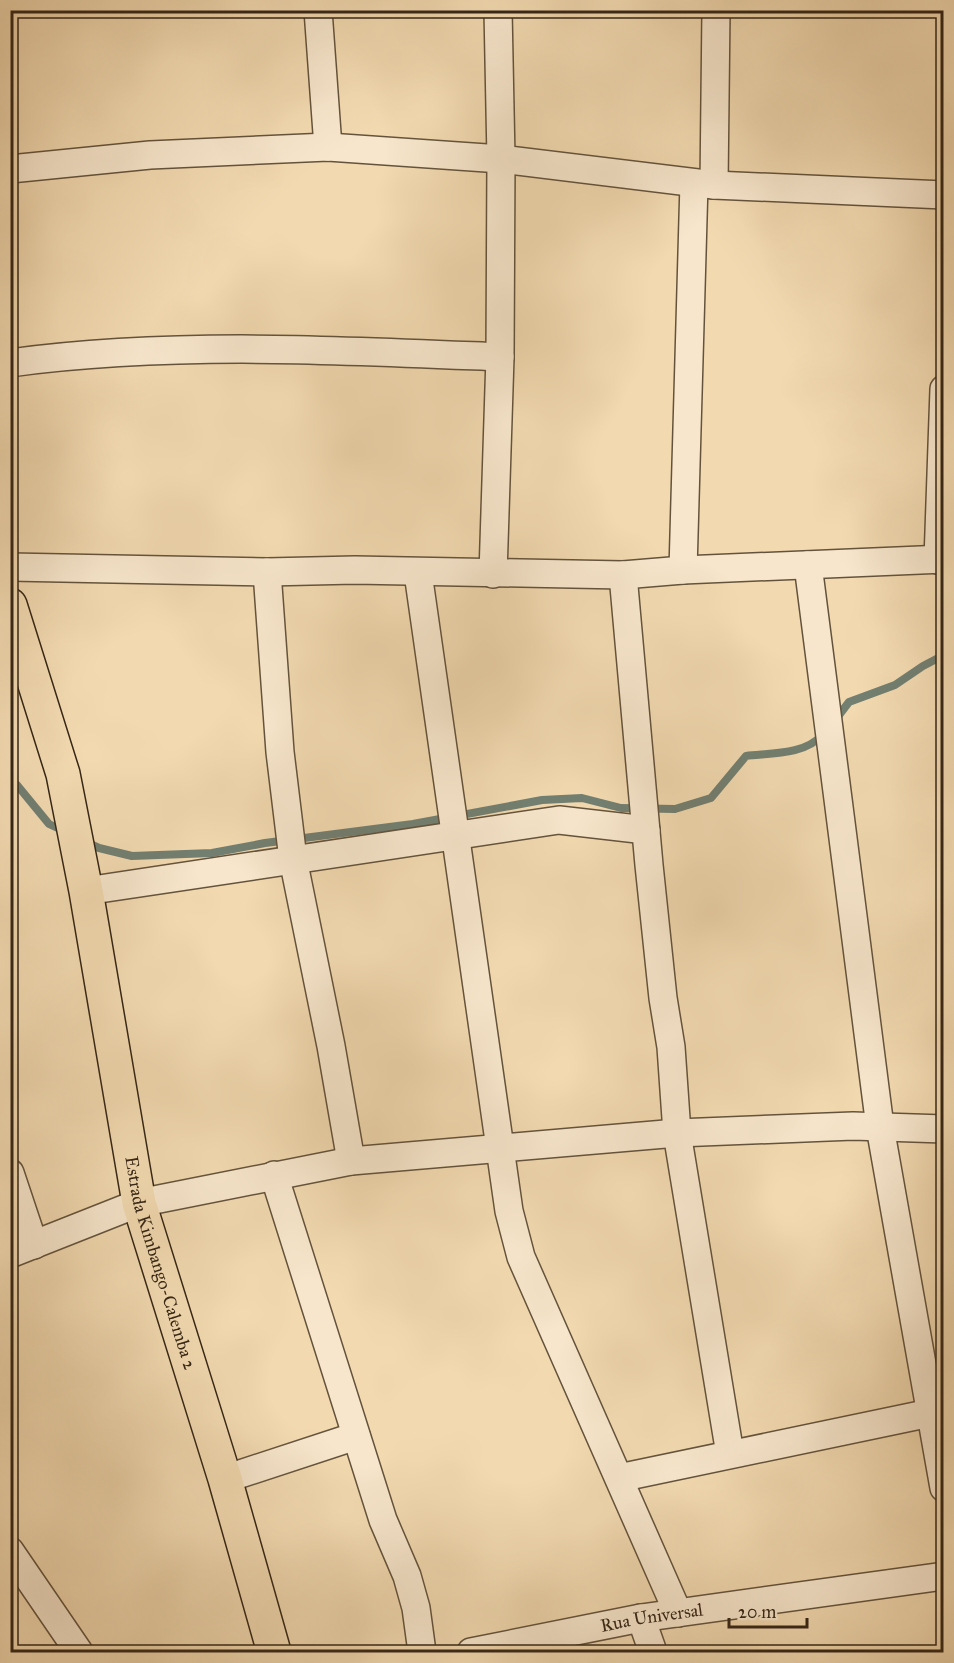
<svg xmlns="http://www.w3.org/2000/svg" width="954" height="1663" viewBox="0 0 954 1663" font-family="'IM FELL Great Primer',serif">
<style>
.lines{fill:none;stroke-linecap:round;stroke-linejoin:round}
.stream{stroke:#727f71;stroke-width:8}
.minor-casing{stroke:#64533c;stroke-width:30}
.major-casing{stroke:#352616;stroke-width:36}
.minor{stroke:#f7e6cc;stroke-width:27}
.major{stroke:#f2d9b0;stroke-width:33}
.labels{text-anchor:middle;stroke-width:5;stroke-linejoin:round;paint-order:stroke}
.street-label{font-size:18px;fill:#352616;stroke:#f7e6cc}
</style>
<rect width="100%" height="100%" fill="#f2d9b0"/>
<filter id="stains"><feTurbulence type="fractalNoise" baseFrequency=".00333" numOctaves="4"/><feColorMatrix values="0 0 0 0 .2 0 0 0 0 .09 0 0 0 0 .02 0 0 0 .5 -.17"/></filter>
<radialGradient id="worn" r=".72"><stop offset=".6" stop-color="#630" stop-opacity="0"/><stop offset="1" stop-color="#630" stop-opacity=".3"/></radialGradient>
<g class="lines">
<g class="stream">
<path d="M 836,719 L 849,702 L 895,685 L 923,666 L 944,655"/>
<path d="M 10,779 L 17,785 L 49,824 L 64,831"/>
<path d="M 86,842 L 99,848 L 132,856 L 212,853 L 265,843 L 413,824 L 542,800 L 582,798 L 621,808 L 675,809 L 711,798 L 746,756 C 770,753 805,755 822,735"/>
</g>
<defs>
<g id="minor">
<path d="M 318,10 L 328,147"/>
<path d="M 10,169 L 150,155 L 328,147 L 501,159 L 714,185 L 944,195"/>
<path d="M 714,185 L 716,10"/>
<path d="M 10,363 C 172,341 338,350 500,357"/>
<path d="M 938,560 L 944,389"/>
<path d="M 808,565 L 880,1127 L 944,1488"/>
<path d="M 10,567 L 267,572 L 355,570 L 623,575 L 683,570 L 944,559"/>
<path d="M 683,570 L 694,183"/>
<path d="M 267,572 L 280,752 L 293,859 L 331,1046 L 351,1161"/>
<path d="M 418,573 L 509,1211 L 521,1257 L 678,1613"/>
<path d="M 493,574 L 500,357 L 501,159 L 498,10"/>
<path d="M 623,575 L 649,865 L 663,998 L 671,1047 L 677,1133 L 730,1454"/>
<path d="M 86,891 L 559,820 L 646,830"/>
<path d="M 10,1173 L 34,1245"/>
<path d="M 274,1175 L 383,1520 L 407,1576 L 416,1608 L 422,1652"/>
<path d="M 10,1254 L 139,1203 L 351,1161 L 677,1133 L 853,1126 L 944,1129"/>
<path d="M 619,1478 L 930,1413"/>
<path d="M 225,1479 L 356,1436"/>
<path d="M 10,1551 L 79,1652"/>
<path d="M 641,1618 L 653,1652"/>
<path id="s1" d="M 471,1652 L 641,1618 L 944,1576"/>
</g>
<g id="major">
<path id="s2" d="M 10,605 L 63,774 L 86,891 L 139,1203 L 225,1479 L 274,1652"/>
</g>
</defs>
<use href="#minor" class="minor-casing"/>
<use href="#major" class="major-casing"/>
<use href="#minor" class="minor"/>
<use href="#major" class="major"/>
</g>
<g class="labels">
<g class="street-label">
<text dy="6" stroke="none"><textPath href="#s2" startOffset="676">Estrada Kimbango-Calemba 2</textPath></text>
<text dy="6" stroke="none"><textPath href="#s1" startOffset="184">Rua Universal</textPath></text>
</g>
</g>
<rect width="954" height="1663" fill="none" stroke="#f2d9b0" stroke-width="36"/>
<rect x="12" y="12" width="930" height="1639" fill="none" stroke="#352616" stroke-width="3"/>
<rect x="18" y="18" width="918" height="1627" fill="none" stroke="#352616" stroke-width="1.5"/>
<path d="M729 1618v9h78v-9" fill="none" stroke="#352616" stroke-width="3"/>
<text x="738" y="1618" font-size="18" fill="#352616" stroke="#f7e6cc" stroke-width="4.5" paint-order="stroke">20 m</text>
<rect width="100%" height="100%" filter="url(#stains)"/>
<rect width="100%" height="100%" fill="url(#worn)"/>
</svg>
